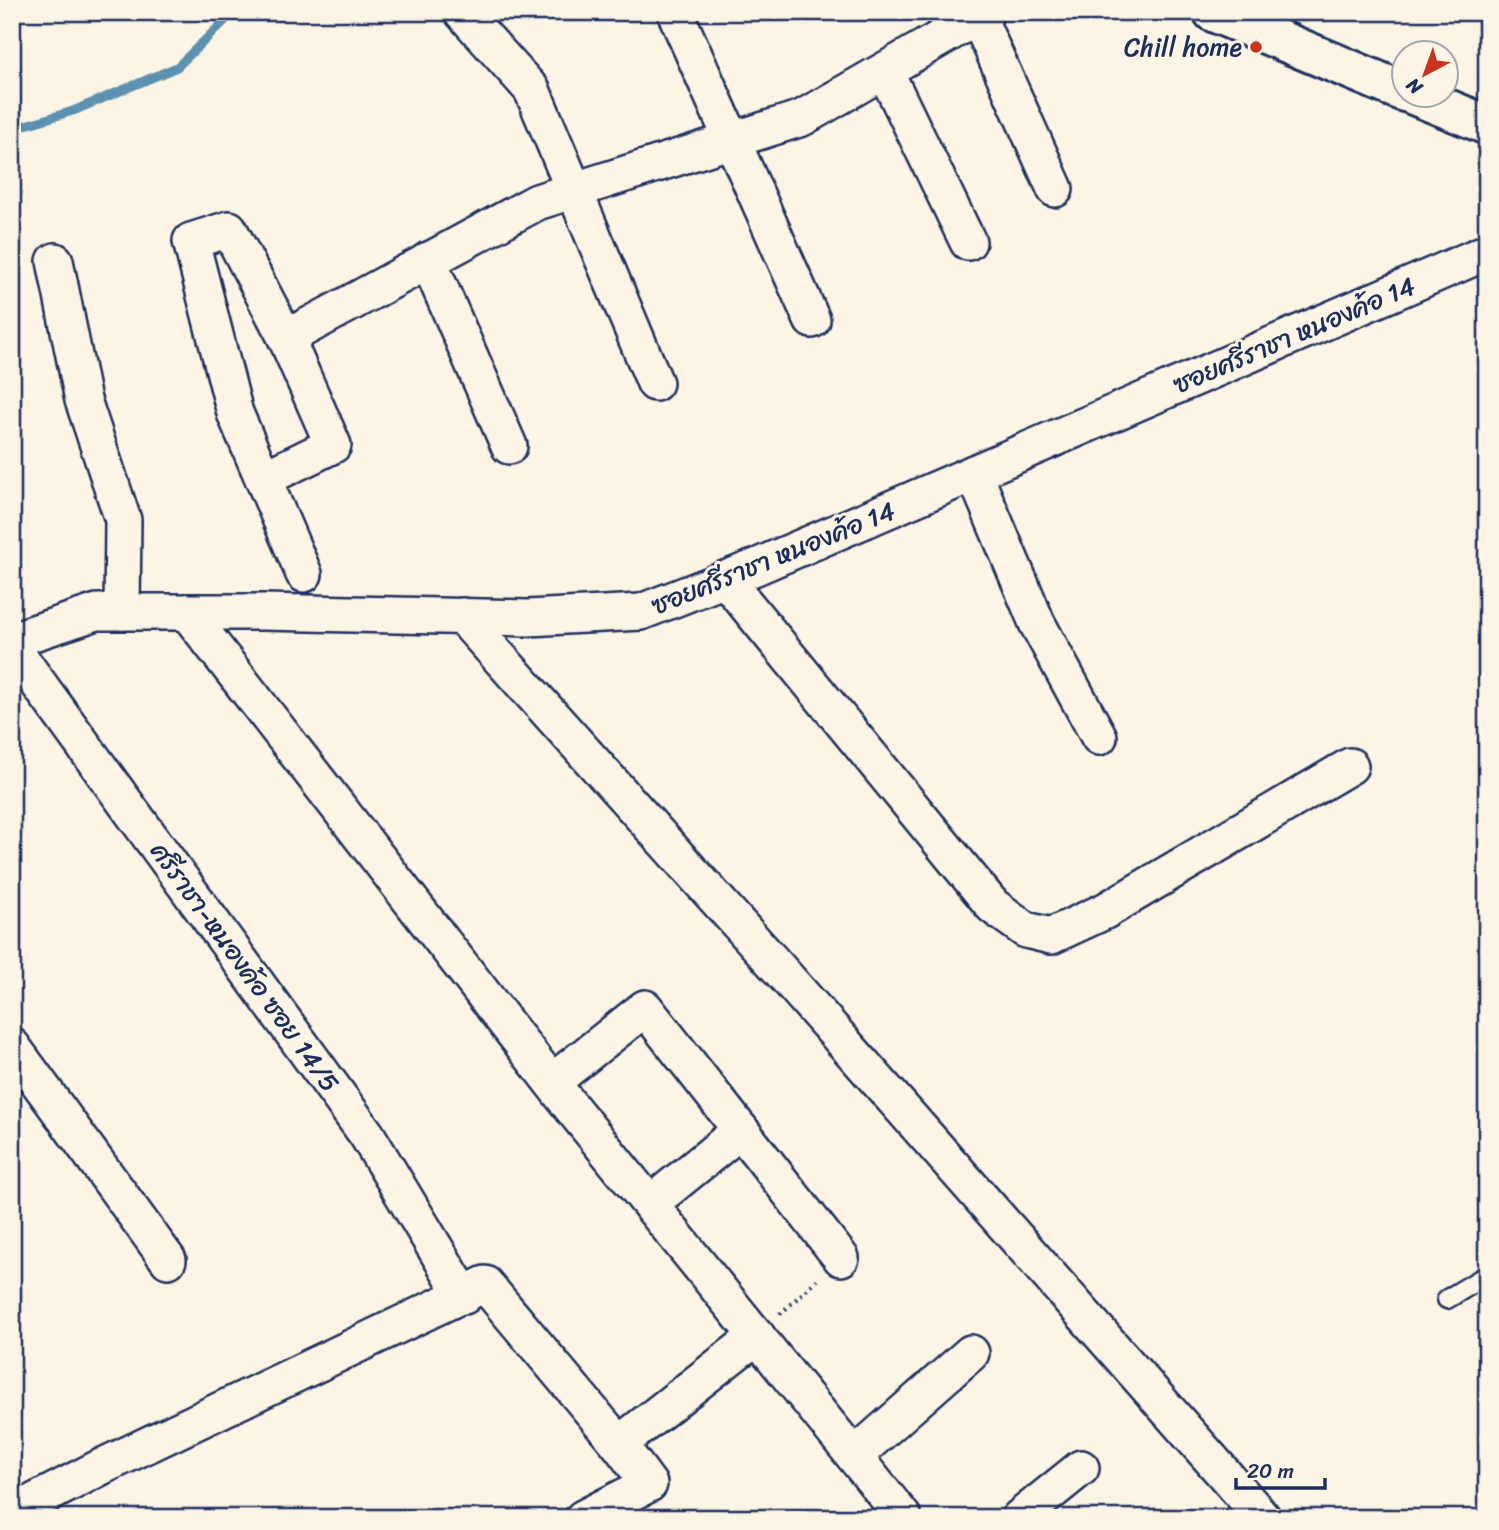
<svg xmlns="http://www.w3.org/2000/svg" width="1499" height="1530" viewBox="0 0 1499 1530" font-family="Sriracha,'Playpen Sans Thai',sans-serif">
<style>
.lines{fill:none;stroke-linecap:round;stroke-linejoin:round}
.stream{stroke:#5b91b0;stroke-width:9}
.lane-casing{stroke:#1b2f5e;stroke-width:23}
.street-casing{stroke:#1b2f5e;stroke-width:40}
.secondary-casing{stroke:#1b2f5e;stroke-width:44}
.path{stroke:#1b2f5e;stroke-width:4.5;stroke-dasharray:2 5;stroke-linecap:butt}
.lane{stroke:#fcf5e5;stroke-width:18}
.street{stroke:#fcf5e5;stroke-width:35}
.secondary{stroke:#fcf5e5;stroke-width:38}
.poi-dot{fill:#c8321e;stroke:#fcf5e5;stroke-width:2.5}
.labels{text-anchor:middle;stroke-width:6;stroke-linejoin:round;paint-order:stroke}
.poi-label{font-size:26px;fill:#1b2f5e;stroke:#fcf5e5;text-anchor:end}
.street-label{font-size:26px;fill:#1b2f5e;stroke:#fcf5e5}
</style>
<rect width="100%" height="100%" fill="#fcf5e5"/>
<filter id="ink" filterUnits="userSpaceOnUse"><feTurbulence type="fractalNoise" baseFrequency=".0143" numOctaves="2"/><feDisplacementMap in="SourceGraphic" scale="14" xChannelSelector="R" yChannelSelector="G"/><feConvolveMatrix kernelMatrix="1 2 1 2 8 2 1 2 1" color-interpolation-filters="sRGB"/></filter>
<g filter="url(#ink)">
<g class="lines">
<path class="stream" d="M 12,129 L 73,111 L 177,67 L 234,12"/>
<defs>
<path id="lane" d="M 1447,1299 L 1487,1275"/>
<g id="street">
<path d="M 462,12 L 532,90 L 655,383"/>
<path d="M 675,12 L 812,320"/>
<path d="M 978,17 L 1055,189"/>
<path d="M 885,71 L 968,242"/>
<path d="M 428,260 L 509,446"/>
<path d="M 55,261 L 83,400 L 123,520 L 122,612"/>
<path d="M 286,338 L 537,202 L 802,118 L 986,12"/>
<path d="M 974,473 L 1037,623 L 1099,737"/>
<path d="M 263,479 L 333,445 L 286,338 L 229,229 L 191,241 L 235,413 L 304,574"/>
<path d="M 725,579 L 993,906 L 1026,930 L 1051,936 L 1105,911 L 1350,766"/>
<path d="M 187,612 L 567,1102 L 904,1518"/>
<path d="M 462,616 L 780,970 L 1263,1518"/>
<path d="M 12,640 L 97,612 L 263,612 L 528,618 L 641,612 L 756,567 L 1487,252"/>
<path d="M 12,647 L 367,1135 L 464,1296"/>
<path d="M 12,1046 L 168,1260"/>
<path d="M 552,1082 L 645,1008 L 841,1258"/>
<path d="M 650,1204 L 741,1130"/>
<path d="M 619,1444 L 757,1336"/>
<path d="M 854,1456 L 971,1353"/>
<path d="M 12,1513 L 101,1467 L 485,1284 L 619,1444 L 649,1484 L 583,1518"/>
<path d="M 1019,1518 L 1081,1468"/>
</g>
<g id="secondary">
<path d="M 1213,12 L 1404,92"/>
<path d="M 1411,94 L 1487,125"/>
</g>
</defs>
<use href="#lane" class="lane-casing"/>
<use href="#street" class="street-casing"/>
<use href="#secondary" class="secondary-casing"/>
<path class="path" d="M 780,1314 L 817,1280"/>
<use href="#lane" class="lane"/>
<use href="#street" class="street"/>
<use href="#secondary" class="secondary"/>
</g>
</g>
<circle class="poi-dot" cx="1256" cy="47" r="7"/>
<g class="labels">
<g class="poi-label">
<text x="1242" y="56">Chill home</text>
</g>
<g class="street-label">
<text transform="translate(1294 335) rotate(-23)" y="9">ซอยศรีราชา หนองค้อ 14</text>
<text transform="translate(773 558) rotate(-22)" y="9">ซอยศรีราชา หนองค้อ 14</text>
<text transform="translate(245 967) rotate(54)" y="9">ศรีราชา-หนองค้อ ซอย 14/5</text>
</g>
</g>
<rect width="1499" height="1530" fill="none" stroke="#fcf5e5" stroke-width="42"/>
<rect x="21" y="21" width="1457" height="1488" fill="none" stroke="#1b2f5e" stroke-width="2.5" filter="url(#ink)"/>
<g transform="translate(1425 74) rotate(221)"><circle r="33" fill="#fcf5e5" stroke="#a2a6af" stroke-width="2"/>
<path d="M0-5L12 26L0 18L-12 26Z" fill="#c8321e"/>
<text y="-10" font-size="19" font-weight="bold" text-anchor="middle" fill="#1b2f5e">N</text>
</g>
<path d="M1236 1478v10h89v-10" fill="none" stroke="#1b2f5e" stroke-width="3.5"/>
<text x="1247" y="1478" font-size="21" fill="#1b2f5e" stroke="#fcf5e5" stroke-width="5" paint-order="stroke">20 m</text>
</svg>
